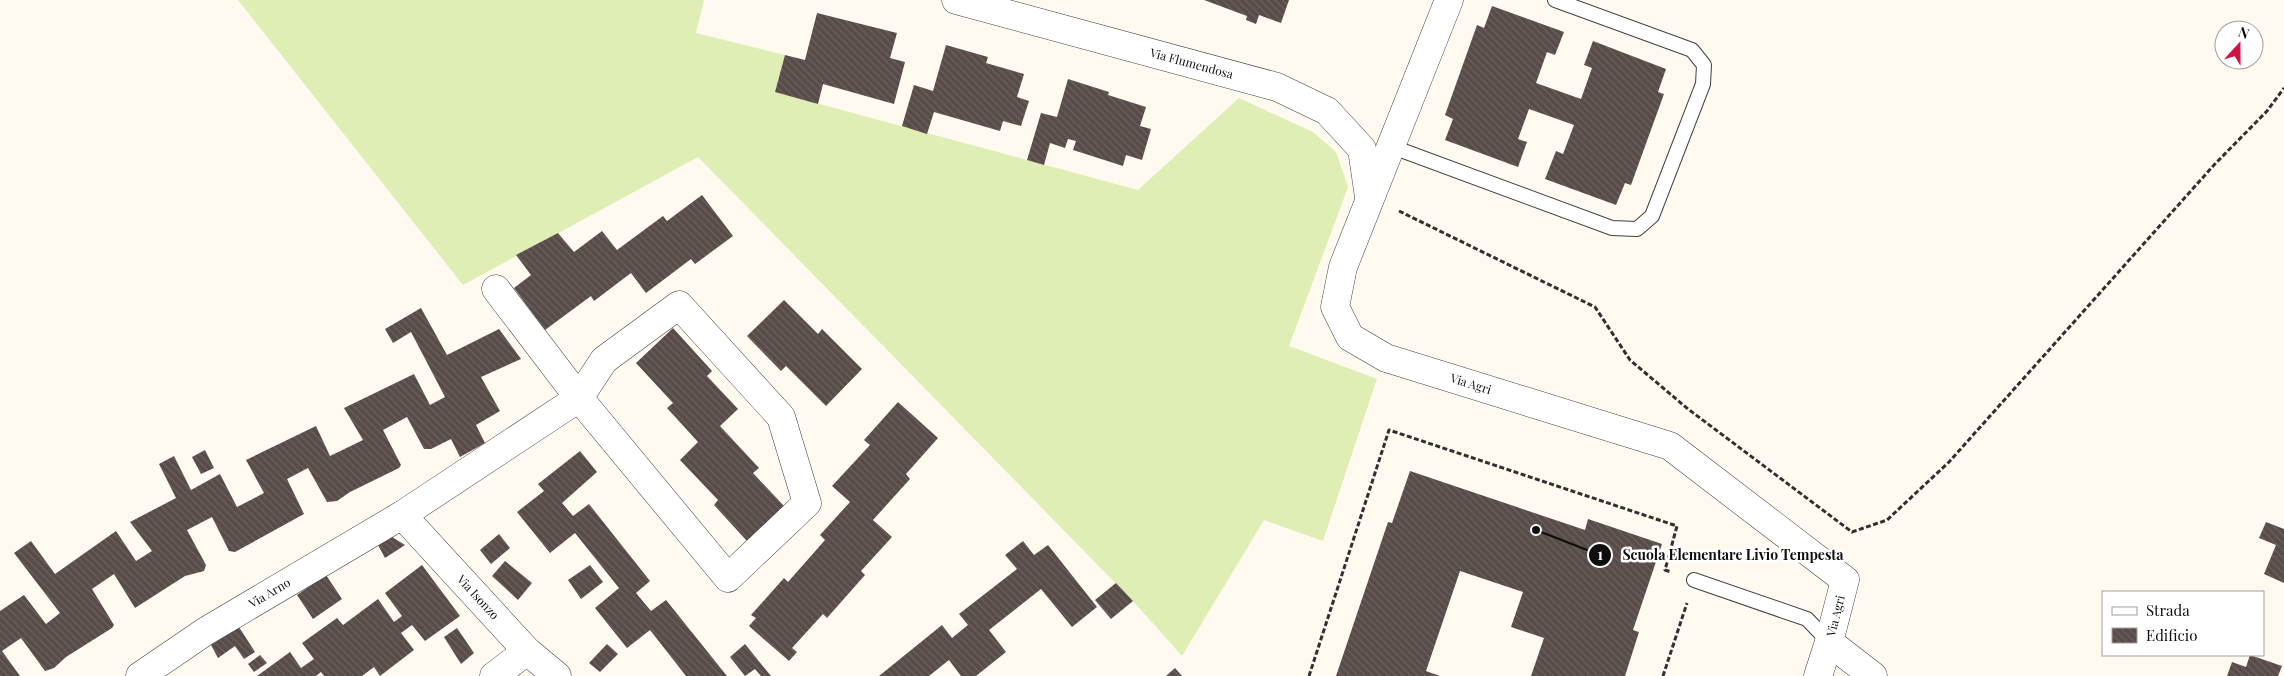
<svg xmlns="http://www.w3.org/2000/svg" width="2284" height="676" viewBox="0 0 2284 676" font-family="'Playfair Display',serif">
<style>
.grass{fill:#deeeb4}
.building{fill:url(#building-back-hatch)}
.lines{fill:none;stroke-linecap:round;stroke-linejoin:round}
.service-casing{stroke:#414141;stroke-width:16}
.minor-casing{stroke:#414141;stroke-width:29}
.path{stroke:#303030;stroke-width:3;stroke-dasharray:5 2.5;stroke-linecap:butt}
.service{stroke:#fff;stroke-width:14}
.minor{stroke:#fff;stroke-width:28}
.labels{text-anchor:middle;stroke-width:5;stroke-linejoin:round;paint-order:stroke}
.street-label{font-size:12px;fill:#0e0e0e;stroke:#fff}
.leader{fill:none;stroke:#0e0e0e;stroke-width:2}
.callout-dot{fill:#0e0e0e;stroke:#fff;stroke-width:2}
.mark-label{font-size:15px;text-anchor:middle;font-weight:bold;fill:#fff}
.callout-label{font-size:14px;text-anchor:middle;font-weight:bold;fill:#0e0e0e;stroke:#fff;stroke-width:5;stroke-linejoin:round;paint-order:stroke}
</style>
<defs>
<pattern id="building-back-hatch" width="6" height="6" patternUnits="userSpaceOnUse" patternTransform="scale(1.25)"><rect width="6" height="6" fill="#584c49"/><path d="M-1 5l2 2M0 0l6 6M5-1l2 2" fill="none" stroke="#6b615f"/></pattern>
</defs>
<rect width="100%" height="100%" fill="#fff9ef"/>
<path class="grass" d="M 238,0 L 704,0 L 696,33 L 785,55 L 775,92 L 1138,190 L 1239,98 L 1313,132 L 1336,152 L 1348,187 L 1289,346 L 1377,379 L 1323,541 L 1264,520 L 1182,656 L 1133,601 L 698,157 L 463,285 Z"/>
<g class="building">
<path d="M 1204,0 L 1289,0 L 1281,23 L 1259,15 L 1256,24 L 1246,20 L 1247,16 Z"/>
<path d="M 1492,6 L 1564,32 L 1555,55 L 1547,52 L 1536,83 L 1581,99 L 1592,68 L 1584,65 L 1593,41 L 1666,69 L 1658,92 L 1664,94 L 1631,185 L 1625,183 L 1616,205 L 1545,179 L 1556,151 L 1563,154 L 1574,125 L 1529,109 L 1518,139 L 1527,142 L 1518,167 L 1445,140 L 1453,119 L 1445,115 L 1477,25 L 1484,28 Z"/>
<path d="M 817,13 L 897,33 L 890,58 L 905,62 L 894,104 L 823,84 L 818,104 L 775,92 L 785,55 L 805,60 Z"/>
<path d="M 946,45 L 988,57 L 986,63 L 1024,74 L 1017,97 L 1029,101 L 1021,126 L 1003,121 L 1000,131 L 934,112 L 927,134 L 902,126 L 914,85 L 933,91 Z"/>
<path d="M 1068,79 L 1109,92 L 1108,95 L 1146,107 L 1140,126 L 1151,129 L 1142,160 L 1126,155 L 1123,166 L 1073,150 L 1076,141 L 1068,139 L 1065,148 L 1050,143 L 1044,165 L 1027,160 L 1041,113 L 1057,117 Z"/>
<path d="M 702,195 L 733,236 L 695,264 L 691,259 L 646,293 L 631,273 L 594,301 L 591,296 L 545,330 L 514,288 L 531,275 L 516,255 L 558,233 L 574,252 L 602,231 L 617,250 L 663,216 L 667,221 Z"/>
<path d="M 784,300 L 818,334 L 822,329 L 862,369 L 826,406 L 786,366 L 781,371 L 747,336 Z"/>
<path d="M 421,308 L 447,355 L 499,329 L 521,359 L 481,377 L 500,411 L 476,425 L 485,443 L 460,457 L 451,439 L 431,449 L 424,449 L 407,417 L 383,430 L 401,465 L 399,468 L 350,492 L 337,501 L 327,502 L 308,468 L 287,479 L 304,514 L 235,552 L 229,551 L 212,517 L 187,530 L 206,565 L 204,571 L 185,576 L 135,608 L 114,574 L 92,589 L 114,625 L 112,628 L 66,657 L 54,668 L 45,671 L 21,638 L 2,651 L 20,676 L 0,676 L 0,611 L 24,595 L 46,624 L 60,613 L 14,553 L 31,541 L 55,574 L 116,531 L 136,561 L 152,551 L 130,522 L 176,498 L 159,464 L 174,456 L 191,490 L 220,474 L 237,507 L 264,493 L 246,460 L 316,426 L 330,456 L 363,440 L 344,408 L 414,374 L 430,405 L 445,397 L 411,332 L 393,343 L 385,329 Z"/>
<path d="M 673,328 L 712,371 L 707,376 L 738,409 L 720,426 L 759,468 L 753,473 L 784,506 L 747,541 L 714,505 L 718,500 L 680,460 L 698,442 L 667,408 L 673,403 L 636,363 Z"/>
<path d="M 898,402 L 938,438 L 906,474 L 910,479 L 873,520 L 892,537 L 861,571 L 865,575 L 827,618 L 823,614 L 792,648 L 797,652 L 789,661 L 749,626 L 756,618 L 751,615 L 784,578 L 788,582 L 825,540 L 820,535 L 850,502 L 832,486 L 870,445 L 864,440 Z"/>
<path d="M 205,450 L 214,468 L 201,474 L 192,457 Z"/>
<path d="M 580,451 L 597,472 L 562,503 L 573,516 L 589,504 L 650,581 L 636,593 L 651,611 L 666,600 L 727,676 L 686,676 L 650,630 L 627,648 L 595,608 L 619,588 L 575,533 L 550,553 L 517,512 L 544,491 L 538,484 Z"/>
<path d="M 1410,471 L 1585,530 L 1588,519 L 1662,544 L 1633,630 L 1639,632 L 1625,676 L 1531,676 L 1544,638 L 1511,627 L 1523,592 L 1460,571 L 1426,671 L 1440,676 L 1336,676 L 1388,522 L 1392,523 Z"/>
<path d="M 2266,522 L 2284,529 L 2284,583 L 2264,574 L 2276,545 L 2259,538 Z"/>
<path d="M 499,534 L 510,548 L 491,564 L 480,550 Z"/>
<path d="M 392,537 L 405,545 L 385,558 L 378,545 Z"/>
<path d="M 1023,541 L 1034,555 L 1048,545 L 1097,607 L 1072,627 L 1041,589 L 989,630 L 1006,652 L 976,676 L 961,676 L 949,660 L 929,676 L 879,676 L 942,625 L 952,638 L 968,625 L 959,614 L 1017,569 L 1005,555 Z"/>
<path d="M 505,561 L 532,583 L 518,600 L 492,576 Z"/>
<path d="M 422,565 L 460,616 L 425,641 L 412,625 L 401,633 L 414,650 L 380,676 L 374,667 L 362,676 L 324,676 L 321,672 L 316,676 L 257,676 L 290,652 L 301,668 L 314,659 L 302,643 L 337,618 L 343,625 L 378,599 L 394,622 L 402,616 L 385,593 Z"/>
<path d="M 590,565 L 603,582 L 581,599 L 568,580 Z"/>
<path d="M 326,575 L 342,599 L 313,619 L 297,595 Z"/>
<path d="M 1116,583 L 1133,601 L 1111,619 L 1095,600 Z"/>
<path d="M 239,627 L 255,652 L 244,659 L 235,646 L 218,658 L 211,645 Z"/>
<path d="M 457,628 L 474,653 L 461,664 L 444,637 Z"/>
<path d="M 607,644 L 618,654 L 600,672 L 589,663 Z"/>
<path d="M 745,644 L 771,676 L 761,676 L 755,669 L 745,676 L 730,657 Z"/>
<path d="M 260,655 L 267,663 L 254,672 L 248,664 Z"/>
<path d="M 2250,655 L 2282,666 L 2278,676 L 2227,676 L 2232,662 L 2246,667 Z"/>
<path d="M 1175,668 L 1182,676 L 1166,676 Z"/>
</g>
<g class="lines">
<defs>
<g id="service">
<path d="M 1390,146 L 1612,228 L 1637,229 L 1652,216 L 1703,84 L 1704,65 L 1692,50 L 1555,0"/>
<path d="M 1694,580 L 1807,619 L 1829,642"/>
</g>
<g id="minor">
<path id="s1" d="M 956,0 L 1277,87 L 1327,111 L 1362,149 L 1369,197"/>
<path id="s2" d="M 1449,0 L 1343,267 L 1335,307 L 1350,337 L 1386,358 L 1670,446 L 1845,580 L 1829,642 L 1818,676"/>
<path id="s3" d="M 402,515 L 527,651 L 557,676"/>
<path d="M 1829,642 L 1873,676"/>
<path id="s4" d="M 140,676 L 206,631 L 402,515 L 579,398 L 728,578 L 807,503 L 781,417 L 679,305 L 604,360 L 579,398 L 496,289"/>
<path d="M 494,676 L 527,651"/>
</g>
</defs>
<use href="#service" class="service-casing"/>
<use href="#minor" class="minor-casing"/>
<g class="path">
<path d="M 1399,211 L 1595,307 L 1630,360 L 1688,409 L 1852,532 L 1887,520 L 1949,462 L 2214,165 L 2267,111 L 2284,88"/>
<path d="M 1309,676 L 1389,430 L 1677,526 L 1665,570 L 1671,572"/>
<path d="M 1663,676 L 1687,603"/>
</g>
<use href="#service" class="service"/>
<use href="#minor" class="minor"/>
</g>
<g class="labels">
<g class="street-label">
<text dy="4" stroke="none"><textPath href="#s1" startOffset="244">Via Flumendosa</textPath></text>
<text dy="4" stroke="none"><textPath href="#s2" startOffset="492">Via Agri</textPath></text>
<text dy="4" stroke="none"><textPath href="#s4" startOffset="154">Via Arno</textPath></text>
<text dy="4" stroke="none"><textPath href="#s3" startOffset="112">Via Isonzo</textPath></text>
<text transform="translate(1836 616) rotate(-76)" y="4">Via Agri</text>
</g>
</g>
<path class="leader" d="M1536 530L1600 555"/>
<g class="callout-dot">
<circle cx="1536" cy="530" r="5"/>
<circle cx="1600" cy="555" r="12"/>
</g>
<g class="mark-label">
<text x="1600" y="560">1</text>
</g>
<g class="callout-label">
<text x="1733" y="560">Scuola Elementare Livio Tempesta</text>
</g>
<rect x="2102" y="591" width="162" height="65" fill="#ffffff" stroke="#9f9f9f"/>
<rect x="2112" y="607" width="25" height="8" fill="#ffffff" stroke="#9f9f9f"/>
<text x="2146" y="616" font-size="15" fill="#0e0e0e">Strada</text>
<rect x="2112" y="628" width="25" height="15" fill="url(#building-back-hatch)" stroke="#9f9f9f"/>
<text x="2146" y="641" font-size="15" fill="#0e0e0e">Edificio</text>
<g transform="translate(2239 45) rotate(21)"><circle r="24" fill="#ffffff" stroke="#9f9f9f"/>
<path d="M0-4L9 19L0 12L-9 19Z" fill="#ce1642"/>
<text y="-8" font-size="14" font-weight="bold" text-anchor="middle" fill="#0e0e0e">N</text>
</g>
</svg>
